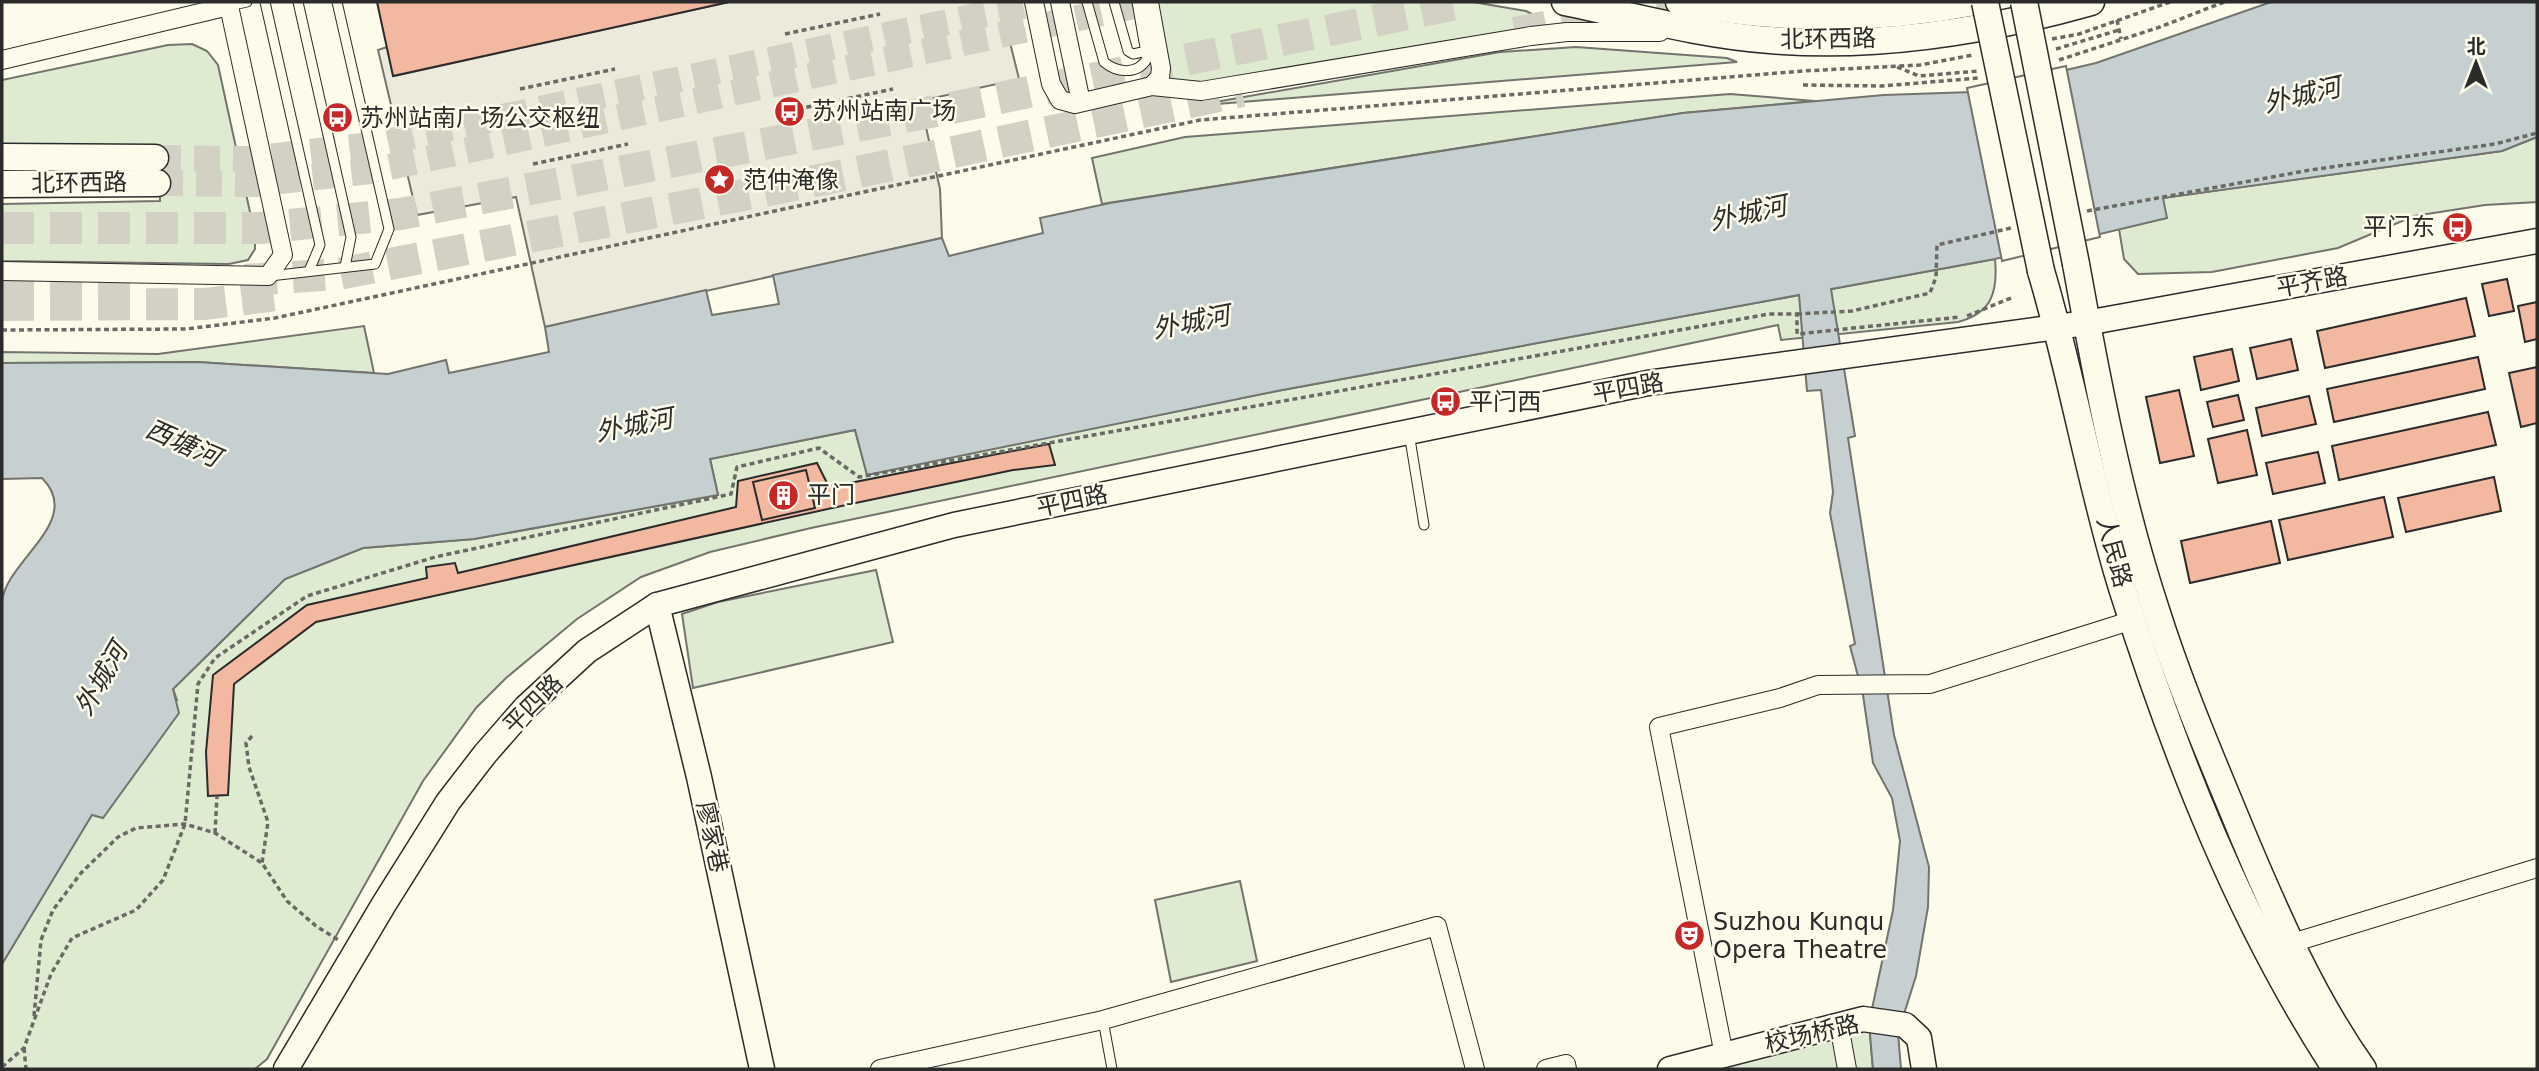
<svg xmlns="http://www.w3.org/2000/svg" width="2539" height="1071" viewBox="0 0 2539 1071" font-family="'DejaVu Sans','Noto Sans SC',sans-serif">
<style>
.green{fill:#deebd1;stroke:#74746e;stroke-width:2}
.parking{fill:#eceadb;stroke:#74746e;stroke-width:2}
.water{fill:#c7d0d0;stroke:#74746e;stroke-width:2}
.pier{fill:#fdfbea;stroke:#74746e;stroke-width:2}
.building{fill:#f2b8a0;stroke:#2b2b2b;stroke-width:2}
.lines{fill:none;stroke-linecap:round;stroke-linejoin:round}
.primary-tunnel{stroke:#d3d1c4;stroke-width:26;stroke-dasharray:26 13;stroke-linecap:butt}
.highway-tunnel{stroke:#d3d1c4;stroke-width:32;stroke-dasharray:32 16;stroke-linecap:butt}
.lane-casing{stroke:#2b2b2b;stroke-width:11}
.street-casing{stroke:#2b2b2b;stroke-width:20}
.secondary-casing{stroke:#2b2b2b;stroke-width:27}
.primary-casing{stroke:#2b2b2b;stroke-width:29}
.path{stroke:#6a6964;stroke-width:3.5;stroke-dasharray:5 3.5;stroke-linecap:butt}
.lane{stroke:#fdfbea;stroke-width:9}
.street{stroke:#fdfbea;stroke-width:18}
.secondary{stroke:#fdfbea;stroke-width:24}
.primary{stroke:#fdfbea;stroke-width:26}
.primary-bridge-casing{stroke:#2b2b2b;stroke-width:29;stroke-linecap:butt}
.primary-bridge{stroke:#fdfbea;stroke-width:26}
.labels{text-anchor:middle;stroke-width:5;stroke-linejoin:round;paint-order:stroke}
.street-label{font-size:24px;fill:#2b2b2b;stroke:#fdfbea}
.poi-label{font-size:24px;fill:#2b2b2b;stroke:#fdfbea;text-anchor:start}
.water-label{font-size:26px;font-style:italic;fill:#2b2b2b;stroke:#fdfbea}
</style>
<rect width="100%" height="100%" fill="#fdfbea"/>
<g class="green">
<path d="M 1154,2 L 1473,2 L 1526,11 L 1534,15 L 1539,26 L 1532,31 L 1460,39 L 1199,84 L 1170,79 Z"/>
<path d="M 192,44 L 207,51 L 218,65 L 255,235 L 255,249 L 248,260 L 229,264 L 2,261 L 2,204 L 160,201 L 159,147 L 2,147 L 2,80 L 168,45 Z"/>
<path d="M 1576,47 L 1727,58 L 1737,62 L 1193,106 L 1500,52 Z"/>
<path d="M 1730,94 L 1815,101 L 1683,113 L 1102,204 L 1092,158 L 1185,137 Z"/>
<path d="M 2537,137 L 2537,202 L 2485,205 L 2414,216 L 2338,248 L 2212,272 L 2138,274 L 2124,259 L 2119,229 L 2166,218 L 2162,198 L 2502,151 Z"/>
<path d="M 1995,259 C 1998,292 1992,313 1958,322 L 1781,340 L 1778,325 L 811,528 L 710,552 L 641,577 L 577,619 L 506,678 L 476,708 L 423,781 L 267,1059 L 255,1069 L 2,1069 L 2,964 L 92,814 L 177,700 L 173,689 L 285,579 L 363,548 L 474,539 L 718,495 L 710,459 L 855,430 L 867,474 L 1277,391 Z"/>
<path d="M 364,326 L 374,373 L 197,362 L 2,363 L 2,352 L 158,354 Z"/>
<path d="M 876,570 L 893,642 L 693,688 L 682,614 L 718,602 Z"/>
<path d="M 1240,881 L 1257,961 L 1171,982 L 1155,900 Z"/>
<path d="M 1869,1023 L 1873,1069 L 1692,1069 Z"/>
</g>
<path class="parking" d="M 729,2 L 1000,2 L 1019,79 L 920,101 L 940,189 L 942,238 L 545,327 L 516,197 L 417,215 L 378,50 L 387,47 L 394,76 Z"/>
<path class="water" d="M 2271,2 L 2537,2 L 2537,137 L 2502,151 L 2163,198 L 2167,218 L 1995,259 L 1831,289 L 1855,436 L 1848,438 L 1894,735 L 1929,867 L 1928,907 L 1916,976 L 1898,1033 L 1901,1069 L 1873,1069 L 1869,1023 L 1893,910 L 1900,841 L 1892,798 L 1873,763 L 1863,695 L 1850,646 L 1855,644 L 1830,513 L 1833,492 L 1821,390 L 1807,391 L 1799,295 L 1277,391 L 867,475 L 855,430 L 710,459 L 718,495 L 474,539 L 363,548 L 285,579 L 173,689 L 179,713 L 103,818 L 92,815 L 2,964 C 2,882 2,800 2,719 C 2,680 0,640 2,602 C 5,561 85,521 42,478 L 2,479 L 2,363 L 197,362 L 388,374 L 446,360 L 449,373 L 549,352 L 545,327 L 706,290 L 712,315 L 779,304 L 773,275 L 942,238 L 949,256 L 1043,233 L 1040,218 L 1110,203 L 1683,113 L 1884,95 L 1972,92 L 2096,63 Z"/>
<path class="pier" d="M 2066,66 L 2100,237 L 2002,261 L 1967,88 Z"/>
<g class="building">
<path d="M 377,2 L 729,2 L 393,76 Z"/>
<path d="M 2507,279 L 2514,311 L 2489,316 L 2482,284 Z"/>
<path d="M 2466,298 L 2475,336 L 2325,368 L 2317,331 Z"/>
<path d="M 2537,302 L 2537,339 L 2525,342 L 2518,306 Z"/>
<path d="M 2291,339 L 2298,370 L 2257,379 L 2250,348 Z"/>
<path d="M 2232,349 L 2239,381 L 2201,390 L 2194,357 Z"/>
<path d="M 2478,357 L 2485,389 L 2334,422 L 2327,389 Z"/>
<path d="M 2537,367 L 2537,423 L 2521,427 L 2509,373 Z"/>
<path d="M 2179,390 L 2194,456 L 2160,463 L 2146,397 Z"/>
<path d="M 2238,395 L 2244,420 L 2213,427 L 2207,402 Z"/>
<path d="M 2309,396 L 2316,424 L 2262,436 L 2256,408 Z"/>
<path d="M 2488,412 L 2496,445 L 2339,480 L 2332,446 Z"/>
<path d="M 2247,430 L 2257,475 L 2218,483 L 2208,439 Z"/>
<path d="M 1049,444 L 1055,465 L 1013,470 L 846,505 L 316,622 L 234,684 L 228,795 L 208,796 L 206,752 L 213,675 L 307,605 L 427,578 L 426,567 L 455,563 L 458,573 L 736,507 L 738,481 L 817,463 L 829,487 Z"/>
<path d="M 2318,452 L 2325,483 L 2273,494 L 2266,463 Z"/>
<path d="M 806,470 L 815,508 L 762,520 L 753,482 Z"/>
<path d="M 2494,477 L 2501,511 L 2406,532 L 2398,498 Z"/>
<path d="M 2384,497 L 2393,537 L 2288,560 L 2279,520 Z"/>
<path d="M 2271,521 L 2280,563 L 2190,583 L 2181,541 Z"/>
</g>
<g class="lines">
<g class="primary-tunnel">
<path d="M 155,158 L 249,159 L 371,145 L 1042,2"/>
<path d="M 157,183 L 254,184 L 371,171 L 1152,2"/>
</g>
<g class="highway-tunnel">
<path d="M 1515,33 L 1666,2"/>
<path d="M 2,228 L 260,228 L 400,214 L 956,107 L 1466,2"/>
<path d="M 245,280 L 339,274 L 825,179 L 1242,91"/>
<path d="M 2,281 L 133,282"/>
<path d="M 2,305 L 205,304 L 276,295"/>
</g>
<defs>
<g id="lane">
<path d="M 265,2 L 320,245 L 309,271"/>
<path d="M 298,2 L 351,237 L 345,267"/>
<path d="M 1087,2 L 1104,62 C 1117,73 1137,75 1147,59 L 1137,2"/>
<path d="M 1114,2 L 1128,51 L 1133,54 L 1147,51"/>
<path d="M 229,6 L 247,2"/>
<path d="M 270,276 L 375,264 L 389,229 L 337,2"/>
<path d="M 1409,433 L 1424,525"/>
<path d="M 1103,1020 L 1112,1069"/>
</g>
<g id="street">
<path d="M 1034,2 L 1051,84 L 1060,100 L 1075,104 L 1152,86 L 1201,91 L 1531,36 L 1567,32 L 1660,32"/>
<path d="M 1060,2 L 1081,102"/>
<path d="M 1149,2 L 1161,68 L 1160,77 L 1152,86"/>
<path d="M 2,60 L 229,6 L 283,255 L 268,276 L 2,271"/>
<path d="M 2292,943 L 2537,868"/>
<path d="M 1839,1025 L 1847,1069"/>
<path d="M 1724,1055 L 1659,727 L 1780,698 L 1818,685 L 1930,684 L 2133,620"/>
<path d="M 880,1069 L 1103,1020 L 1437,926 L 1475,1069"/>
<path d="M 1546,1069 L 1566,1064 L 1567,1069"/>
</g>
<g id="secondary">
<path d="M 657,605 L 699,777 L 762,1069"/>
<path d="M 286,1069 L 384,904 L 448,802 L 485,754 L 526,707 L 587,651 L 657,605 L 954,525 L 1648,383 L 2086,323 L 2537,241"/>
<path d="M 1670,1069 L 1863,1019 L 1905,1025 L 1919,1038 L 1924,1069"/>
</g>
<g id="primary">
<path d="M 1565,2 C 1633,16 1700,35 1770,40 C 1878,49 1988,31 2091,2"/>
<path d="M 1679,2 C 1776,20 1878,21 1975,2"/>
<path d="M 2,157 L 155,158"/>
<path d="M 2,184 L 157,183"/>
<path d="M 2076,264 C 2097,380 2119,498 2156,610 C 2180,686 2212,760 2242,833 C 2276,914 2312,997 2363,1069"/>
<path d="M 2041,271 C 2072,375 2090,484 2122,588 C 2175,755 2240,922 2336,1069"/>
</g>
</defs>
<use href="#lane" class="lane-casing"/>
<use href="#street" class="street-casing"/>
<use href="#secondary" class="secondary-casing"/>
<use href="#primary" class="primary-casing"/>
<g class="path">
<path d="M 2117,20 L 2121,39"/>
<path d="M 785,34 L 880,14"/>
<path d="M 2052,39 L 2079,34 L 2170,2"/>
<path d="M 2056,49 L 2119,30"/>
<path d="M 2059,60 L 2160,27 L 2224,2"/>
<path d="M 1897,67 L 1919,76 L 1979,71"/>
<path d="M 1803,85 L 1882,86 L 1979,78"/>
<path d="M 520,89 L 615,69"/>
<path d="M 798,109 L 893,89"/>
<path d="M 533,164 L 628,144"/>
<path d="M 2087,211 L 2310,170 L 2495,144 L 2537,133"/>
<path d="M 1797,314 L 1852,311 L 1930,293 L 1936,277 L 1937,245 L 2011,228"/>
<path d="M 1967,316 L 2011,298"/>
<path d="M 2,330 L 186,329 L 275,318 L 1200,120 L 1803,71 L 1920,65 L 1973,55"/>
<path d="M 252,736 L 246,743 L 249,767 L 268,822 L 262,863"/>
<path d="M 215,833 L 217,796"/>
<path d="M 34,1016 L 41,940 L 53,910 L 81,873 L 118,837 L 136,828 L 185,824 L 215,833 L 262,863 L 287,901 L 316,926 L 340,941"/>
<path d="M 24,1048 L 26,1069"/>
<path d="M 2,1067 L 24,1048 L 51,974 L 72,938 L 136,910 L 163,880 L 185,824 L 198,684 L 215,658 L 307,596 L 435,557 L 731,494 L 737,467 L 819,448 L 859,477 L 1769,314 L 1797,314 L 1797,334 L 1960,317"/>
</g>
<use href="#lane" class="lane"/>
<use href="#street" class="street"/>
<use href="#secondary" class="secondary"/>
<use href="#primary" class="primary"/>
<defs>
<g id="primary-bridge">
<path d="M 1985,2 L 2041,271"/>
<path d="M 2024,2 L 2076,264"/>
</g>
</defs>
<use href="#primary-bridge" class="primary-bridge-casing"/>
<use href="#primary-bridge" class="primary-bridge"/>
</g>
<defs>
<symbol id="bus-disc" viewBox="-11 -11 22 22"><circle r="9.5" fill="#c62828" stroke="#fdfbea"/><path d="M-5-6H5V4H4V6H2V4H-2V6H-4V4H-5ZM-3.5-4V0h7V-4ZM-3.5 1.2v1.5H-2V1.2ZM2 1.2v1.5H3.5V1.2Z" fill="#fff"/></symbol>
<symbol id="sight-disc" viewBox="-11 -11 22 22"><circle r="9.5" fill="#c62828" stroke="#fdfbea"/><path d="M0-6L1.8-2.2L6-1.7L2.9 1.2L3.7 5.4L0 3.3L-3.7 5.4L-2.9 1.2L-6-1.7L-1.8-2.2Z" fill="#fff"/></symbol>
<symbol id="building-disc" viewBox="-11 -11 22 22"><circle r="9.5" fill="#c62828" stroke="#fdfbea"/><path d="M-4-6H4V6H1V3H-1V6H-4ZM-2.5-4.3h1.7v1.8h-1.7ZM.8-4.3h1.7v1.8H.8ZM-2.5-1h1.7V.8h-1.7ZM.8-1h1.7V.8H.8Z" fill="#fff"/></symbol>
<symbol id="theatre-disc" viewBox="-11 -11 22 22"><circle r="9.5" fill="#c62828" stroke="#fdfbea"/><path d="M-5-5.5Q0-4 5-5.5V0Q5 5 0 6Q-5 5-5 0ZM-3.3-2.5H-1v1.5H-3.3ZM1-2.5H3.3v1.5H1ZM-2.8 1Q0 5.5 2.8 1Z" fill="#fff"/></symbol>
</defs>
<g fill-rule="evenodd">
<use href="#bus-disc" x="772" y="94" width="35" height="35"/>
<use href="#bus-disc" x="320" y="100" width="35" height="35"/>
<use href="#sight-disc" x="702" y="162" width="35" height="35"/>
<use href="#bus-disc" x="2440" y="210" width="35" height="35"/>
<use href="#bus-disc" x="1428" y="384" width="35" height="35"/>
<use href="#building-disc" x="766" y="478" width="35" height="35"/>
<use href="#theatre-disc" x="1672" y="918" width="35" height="35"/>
</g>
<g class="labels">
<g class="street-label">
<text transform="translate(1828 39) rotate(-1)" y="8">北环西路</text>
<text transform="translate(79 183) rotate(-1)" y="8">北环西路</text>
<text transform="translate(2312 282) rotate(-10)" y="8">平齐路</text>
<text transform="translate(1628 388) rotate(-10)" y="8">平四路</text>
<text transform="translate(1072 501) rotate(-12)" y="8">平四路</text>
<text transform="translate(2114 552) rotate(75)" y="8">人民路</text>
<text transform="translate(533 704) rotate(-45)" y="8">平四路</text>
<text transform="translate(712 837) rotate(78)" y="8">廖家巷</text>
<text transform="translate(1812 1034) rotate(-13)" y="8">校场桥路</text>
</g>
<g class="poi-label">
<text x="812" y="119">苏州站南广场</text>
<text x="360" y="126">苏州站南广场公交枢纽</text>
<text x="743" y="188">范仲淹像</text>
<text x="2435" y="235" text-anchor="end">平门东</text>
<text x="1469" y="410">平门西</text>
<text x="807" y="503">平门</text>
<text x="1713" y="930">Suzhou Kunqu<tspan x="1713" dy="28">Opera Theatre</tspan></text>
</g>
<g class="water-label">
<text transform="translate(2302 95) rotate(-13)" y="9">外城河</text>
<text transform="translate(1748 213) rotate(-12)" y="9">外城河</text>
<text transform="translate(1191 322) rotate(-11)" y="9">外城河</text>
<text transform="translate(634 425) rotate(-11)" y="9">外城河</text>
<text transform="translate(183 443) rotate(24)" y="9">西塘河</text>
<text transform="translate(101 679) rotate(-60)" y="9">外城河</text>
</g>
</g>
<rect width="2539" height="1071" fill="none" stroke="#2b2b2b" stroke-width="7"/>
<g transform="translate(2476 63)" stroke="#fdfbea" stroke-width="5" paint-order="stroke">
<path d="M0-5L12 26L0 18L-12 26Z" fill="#2b2b2b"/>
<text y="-10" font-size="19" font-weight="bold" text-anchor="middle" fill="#2b2b2b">北</text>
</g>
</svg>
